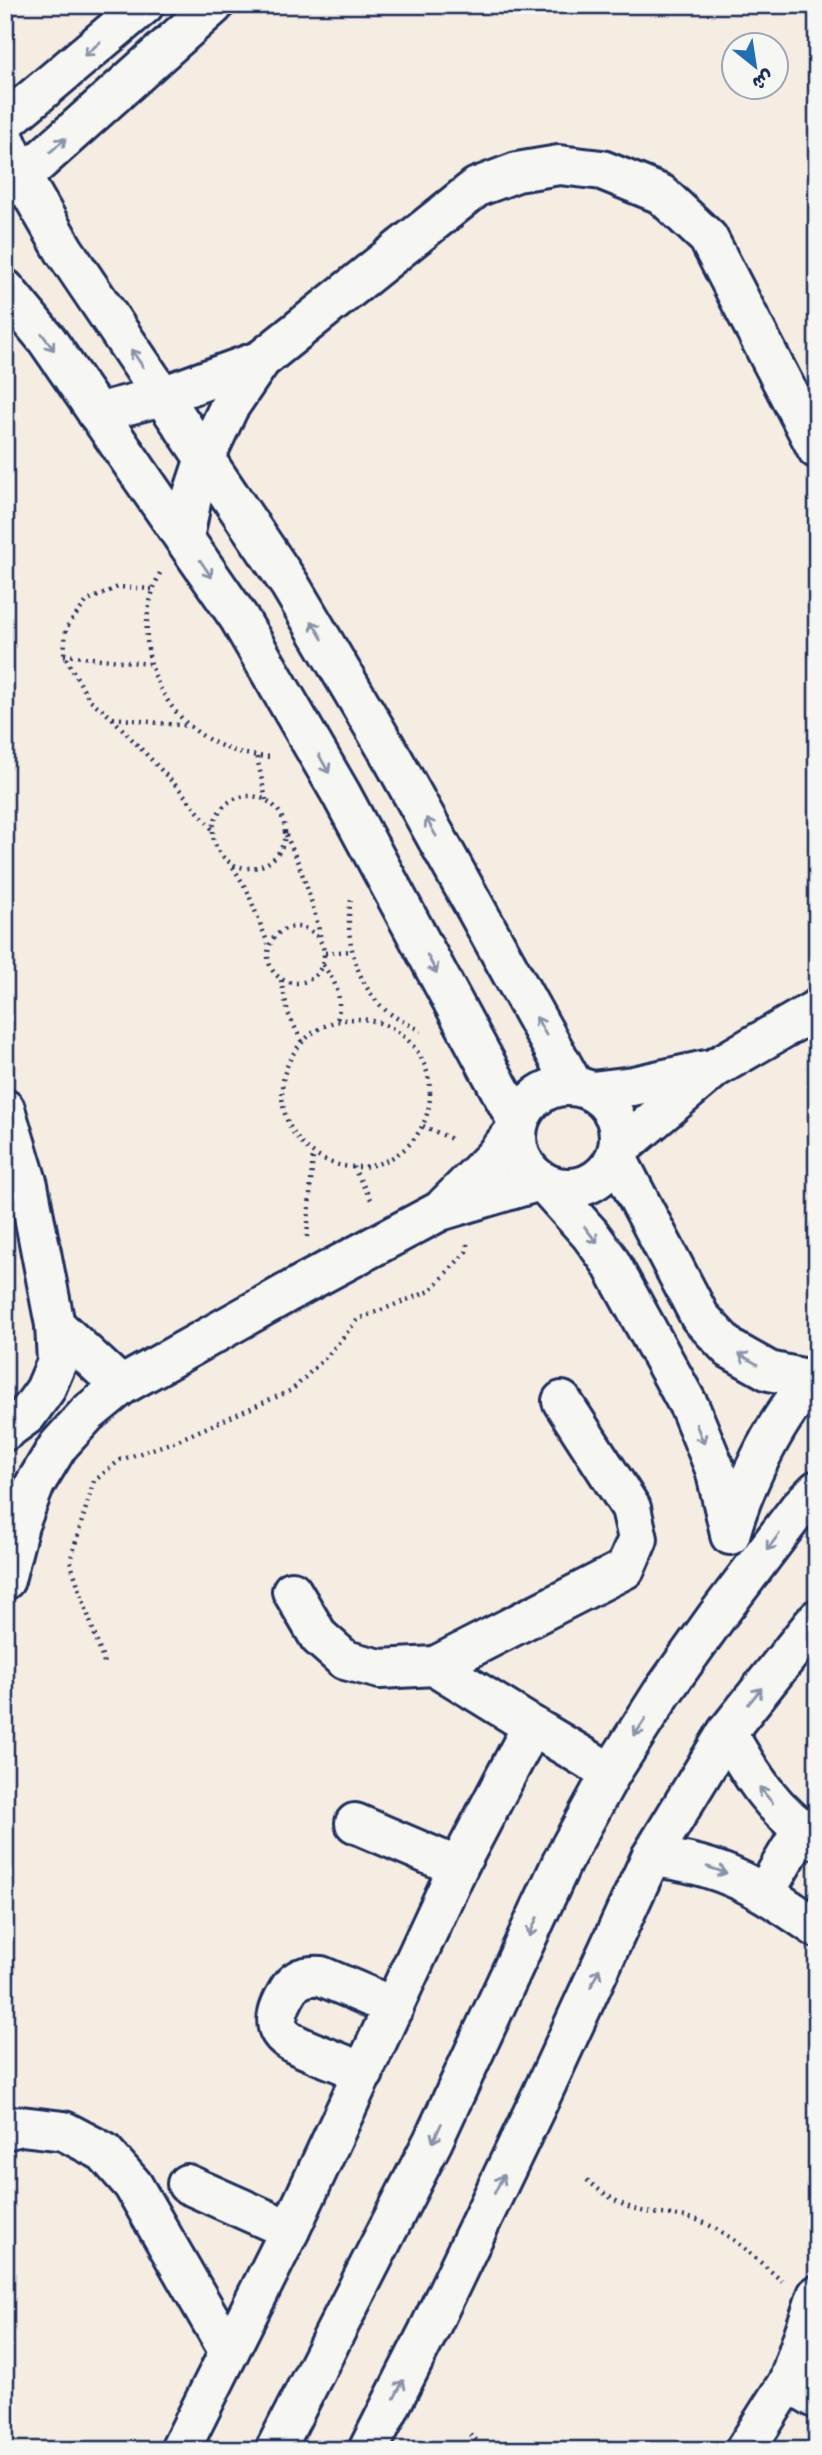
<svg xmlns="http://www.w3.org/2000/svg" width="822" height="2455" viewBox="0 0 822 2455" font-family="'Shantell Sans','Playpen Sans Arabic',sans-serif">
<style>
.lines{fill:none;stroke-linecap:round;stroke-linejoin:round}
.minor-casing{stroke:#1b2f5e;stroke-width:44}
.path{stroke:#1b2f5e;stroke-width:4.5;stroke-dasharray:2 5;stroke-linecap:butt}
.minor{stroke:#f6f6f2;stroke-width:38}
.oneway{stroke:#8892a8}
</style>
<rect width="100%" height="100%" fill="#f5ece2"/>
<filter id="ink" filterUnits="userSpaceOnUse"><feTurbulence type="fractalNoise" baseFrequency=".0143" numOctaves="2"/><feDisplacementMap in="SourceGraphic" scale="14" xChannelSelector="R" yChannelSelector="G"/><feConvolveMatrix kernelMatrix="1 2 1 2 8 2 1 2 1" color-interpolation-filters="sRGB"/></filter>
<g filter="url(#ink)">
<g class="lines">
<defs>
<g id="minor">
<path d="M 5,122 L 144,5"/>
<path d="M 5,139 L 22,177 L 64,250 L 290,585 L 394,761 L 574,1086"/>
<path d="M 5,189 L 22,177 L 214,5"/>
<path d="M 5,289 L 47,340 L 239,618 L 341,794 L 518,1123"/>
<path d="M 97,413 L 162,396 L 261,360"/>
<path d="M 184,538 L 192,497 L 205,458 L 229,407 L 261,360 L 477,187 L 517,172 L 559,165 L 602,170 L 661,194 L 708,238 L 817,449"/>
<circle cx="568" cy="1137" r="51"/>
<path d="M 592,1091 L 633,1086 L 706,1070"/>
<path d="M 5,1109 L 28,1185 L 55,1325 L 57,1362 L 45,1390 L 27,1415 L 5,1431"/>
<path d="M 618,1150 L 715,1068 L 817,1009"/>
<path d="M 616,1156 L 700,1317 L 730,1349 L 769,1371 L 812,1380"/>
<path d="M 545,1184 L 590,1234 L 609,1260 L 690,1408 L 715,1469 L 730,1533"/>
<path d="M 445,1206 L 493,1158 L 517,1128"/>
<path d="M 55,1325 L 121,1386"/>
<path d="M 730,1535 C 744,1484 778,1413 817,1375"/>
<path d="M 5,1580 L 19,1525 L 35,1484 L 58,1446 L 87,1414 L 121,1386 L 303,1284 L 440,1211 L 540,1181"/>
<path d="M 292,1591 L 319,1637 L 345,1660 L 380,1669 L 435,1666 L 625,1569 L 638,1539 L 631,1508 L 562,1401"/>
<path d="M 532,1726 L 611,1773"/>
<path d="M 727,1732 C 752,1777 773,1811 817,1840"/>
<path d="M 355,1823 L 458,1867"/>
<path d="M 651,1857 C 723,1864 759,1888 817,1928"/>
<path d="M 765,1892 L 802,1830"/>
<path d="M 364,2073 C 349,2066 333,2060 318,2054 C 282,2040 264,2031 288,1991 C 295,1978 307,1975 321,1976 L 394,2007"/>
<path d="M 5,2130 L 21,2126 L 64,2131 L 104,2152 L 133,2185 L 229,2352"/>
<path d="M 187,2184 L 290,2230"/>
<path d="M 788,2382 L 817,2399"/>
<path d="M 180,2450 L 290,2230 L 458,1867 L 532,1726 L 435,1666"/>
<path d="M 275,2450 L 433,2141 L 562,1862 L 611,1773 L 662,1693 L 717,1616 L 799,1508 L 817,1490"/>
<path d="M 368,2450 L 428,2332 L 541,2096 L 651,1857 L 727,1732 L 817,1619"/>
<path d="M 745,2450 L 788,2382 L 817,2295"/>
</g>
</defs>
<use href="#minor" class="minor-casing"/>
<g class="path">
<path d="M 160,573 C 119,659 177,756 274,757"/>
<path d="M 152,589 L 118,587 L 87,601 L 66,628 L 64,655 L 89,699 L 112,718 L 180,790 L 213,830"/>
<path d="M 64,655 L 149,664"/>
<path d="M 113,718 L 188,726"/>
<path d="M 257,757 L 266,800"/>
<circle cx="249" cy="832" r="36"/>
<path d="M 286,835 C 302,869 313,903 321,939"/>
<path d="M 233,867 L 247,890 L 268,944"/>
<path d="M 351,900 C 343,938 358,992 392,1015 C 401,1021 412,1026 421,1031"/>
<circle cx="296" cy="955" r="28"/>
<path d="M 325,953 L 351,951"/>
<path d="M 323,965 C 338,986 342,996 337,1021"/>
<path d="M 281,980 L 288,1013 L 302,1042"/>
<circle cx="356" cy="1093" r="74"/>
<path d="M 423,1126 L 454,1140"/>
<path d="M 353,1167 L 373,1203"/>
<path d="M 307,1237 L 313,1154"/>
<path d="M 104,1663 L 70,1561 L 94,1481 L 120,1460 L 176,1441 L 292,1390 L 329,1354 L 358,1319 L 430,1291 L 466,1252 L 468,1243"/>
<path d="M 587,2180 C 607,2197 627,2210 653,2213 C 670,2215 684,2215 700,2221 C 732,2234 756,2259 782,2281"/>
<path d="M 470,2434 L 486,2450"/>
</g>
<use href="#minor" class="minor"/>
</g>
<defs><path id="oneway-shaft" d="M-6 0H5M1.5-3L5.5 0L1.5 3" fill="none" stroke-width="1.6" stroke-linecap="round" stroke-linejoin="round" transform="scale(1.75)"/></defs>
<g class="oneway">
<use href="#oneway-shaft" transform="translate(92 49) rotate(140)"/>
<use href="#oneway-shaft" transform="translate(58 145) rotate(-42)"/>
<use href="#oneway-shaft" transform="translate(48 342) rotate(54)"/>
<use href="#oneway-shaft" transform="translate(137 358) rotate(-124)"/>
<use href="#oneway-shaft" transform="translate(206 569) rotate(56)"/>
<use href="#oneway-shaft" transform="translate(317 630) rotate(-121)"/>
<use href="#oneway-shaft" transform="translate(324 764) rotate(61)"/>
<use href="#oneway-shaft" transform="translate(431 827) rotate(-119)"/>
<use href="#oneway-shaft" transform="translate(432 964) rotate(62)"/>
<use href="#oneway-shaft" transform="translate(541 1026) rotate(-119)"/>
<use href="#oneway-shaft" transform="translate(591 1235) rotate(52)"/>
<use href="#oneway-shaft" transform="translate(748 1359) rotate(-150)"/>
<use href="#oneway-shaft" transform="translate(700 1434) rotate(68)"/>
<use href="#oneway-shaft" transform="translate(773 1542) rotate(127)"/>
<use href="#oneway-shaft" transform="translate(755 1696) rotate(-51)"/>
<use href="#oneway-shaft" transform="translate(640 1727) rotate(123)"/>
<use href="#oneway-shaft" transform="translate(766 1795) rotate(-130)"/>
<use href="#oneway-shaft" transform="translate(717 1870) rotate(19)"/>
<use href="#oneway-shaft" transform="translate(533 1927) rotate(114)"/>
<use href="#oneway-shaft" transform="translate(595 1978) rotate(-65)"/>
<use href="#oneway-shaft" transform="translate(437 2133) rotate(115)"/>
<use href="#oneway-shaft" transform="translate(499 2184) rotate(-64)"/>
<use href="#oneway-shaft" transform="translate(399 2389) rotate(-63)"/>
</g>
</g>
<rect width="822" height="2455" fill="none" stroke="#f6f6f2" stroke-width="28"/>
<rect x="14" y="14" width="794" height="2427" fill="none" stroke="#1b2f5e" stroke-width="2.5" filter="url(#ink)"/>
<g transform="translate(755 66) rotate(150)"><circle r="33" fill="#f6f6f2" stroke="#9ea6b7" stroke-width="2"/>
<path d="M0-5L12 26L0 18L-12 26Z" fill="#1f6fb2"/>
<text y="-10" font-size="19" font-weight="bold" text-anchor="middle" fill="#1b2f5e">ش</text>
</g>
</svg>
